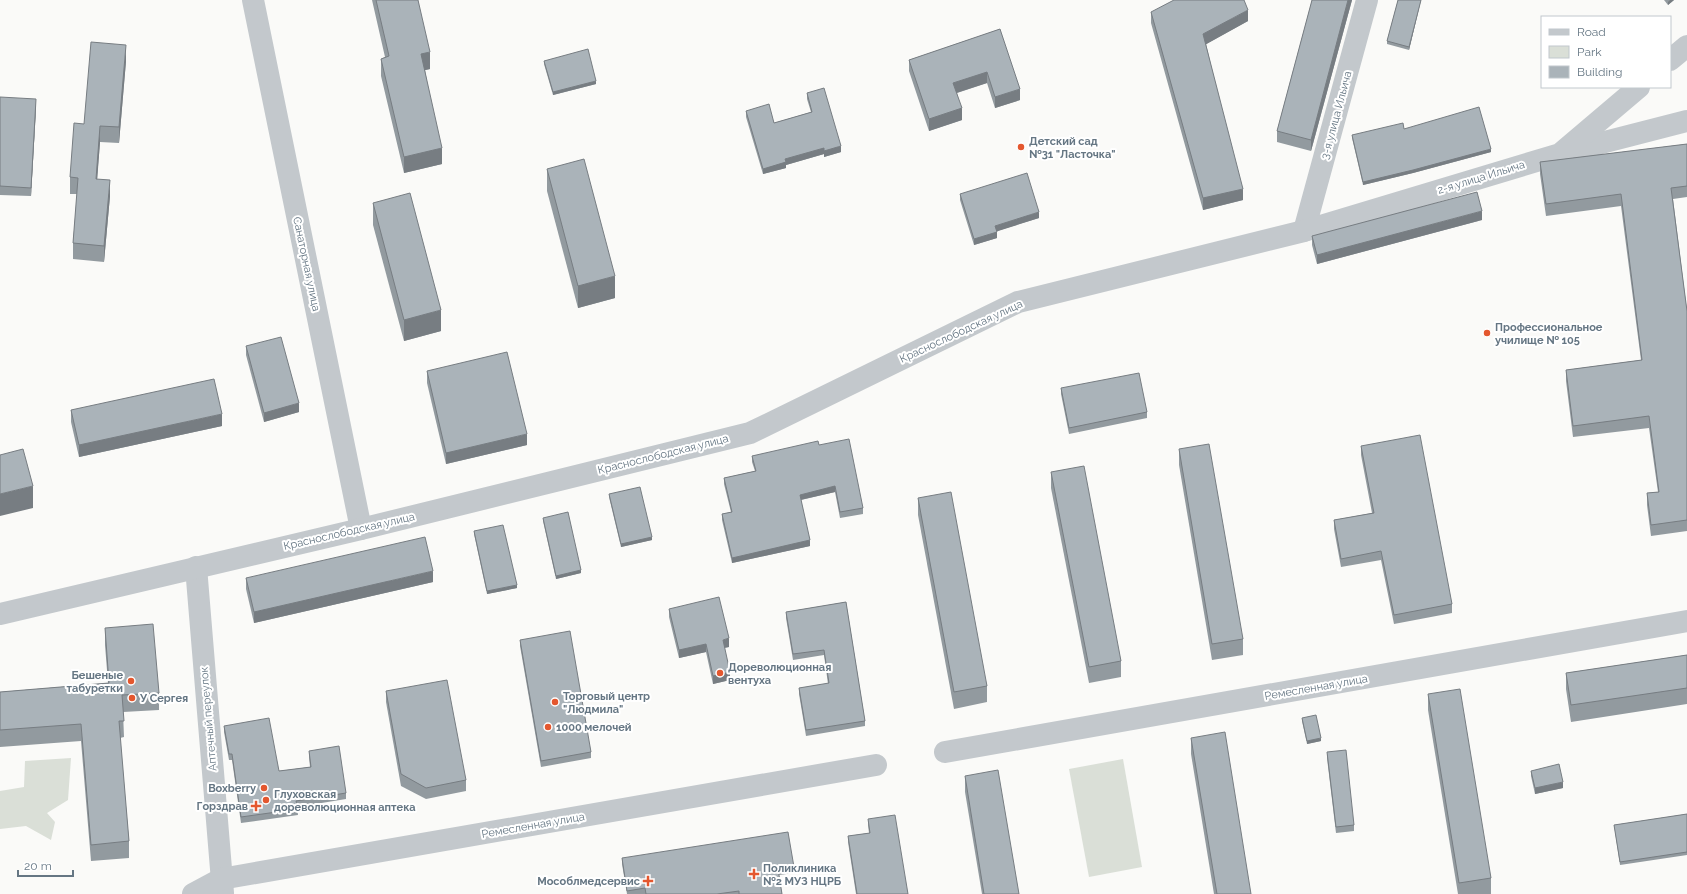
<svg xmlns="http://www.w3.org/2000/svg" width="1687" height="894" viewBox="0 0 1687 894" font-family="Raleway,sans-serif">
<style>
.green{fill:#dadfd7}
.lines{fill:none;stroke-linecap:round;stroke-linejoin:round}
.minor{stroke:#c3c8cc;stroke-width:22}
.wall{fill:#929a9f}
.shaded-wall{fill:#777d82}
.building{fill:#aab3b9;stroke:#777d82}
.poi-dot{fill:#e4572e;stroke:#fff;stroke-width:1.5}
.labels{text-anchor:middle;stroke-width:4;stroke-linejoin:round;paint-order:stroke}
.street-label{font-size:11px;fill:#657683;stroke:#fff}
.poi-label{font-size:11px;font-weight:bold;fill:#657683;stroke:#fff;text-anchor:start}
</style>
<rect width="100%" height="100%" fill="#fafaf8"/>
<g class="green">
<path d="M 71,758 L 68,800 L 47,813 L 55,822 L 51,840 L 26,826 L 0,829 L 0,791 L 24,787 L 25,761 Z"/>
<path d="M 1123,759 L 1142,867 L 1089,877 L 1069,769 Z"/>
</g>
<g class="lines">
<g class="minor">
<path d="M 253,0 L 361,529"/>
<path d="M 1670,60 L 1687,46"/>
<path d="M 1566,152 L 1687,121"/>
<path d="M 1304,231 L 1367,0"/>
<path d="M 196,567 L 223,893"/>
<path d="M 0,614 L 361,529 L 750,433 L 1018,302 L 1304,231 L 1560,154 L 1639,87"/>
<path d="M 945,752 L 1687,621"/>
<path d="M 193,894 L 221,879 L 876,765"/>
</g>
</g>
<g class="wall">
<path d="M 372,0 L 418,0 L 430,69 L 425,70 L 442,164 L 404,173 L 381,76 L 381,59 L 385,57 Z"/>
<path d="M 1312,0 L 1352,0 L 1311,151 L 1277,142 L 1277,131 Z"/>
<path d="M 1398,0 L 1421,0 L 1409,50 L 1387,44 L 1387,41 Z"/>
<path d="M 1664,0 L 1674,0 L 1668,5 Z"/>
<path d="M 1151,12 L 1248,21 L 1206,44 L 1243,200 L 1203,210 L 1151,23 Z"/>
<path d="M 1000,29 L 1020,100 L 995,108 L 987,83 L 957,93 L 962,120 L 929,131 L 909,71 L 909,60 Z"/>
<path d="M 126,61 L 119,143 L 100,142 L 97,179 L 110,196 L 104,262 L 73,259 L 73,243 L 77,194 L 70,194 L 70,177 L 84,124 Z"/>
<path d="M 544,61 L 596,84 L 553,95 L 544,64 Z"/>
<path d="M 807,93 L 841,152 L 824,157 L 824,154 L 786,165 L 786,168 L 763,174 L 746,117 L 746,111 L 774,123 L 811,112 L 807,99 Z"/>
<path d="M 0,97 L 36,108 L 31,196 L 0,195 Z"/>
<path d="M 1404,129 L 1491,152 L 1413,173 L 1363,185 L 1352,138 L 1352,135 Z"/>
<path d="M 1687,144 L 1687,197 L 1673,199 L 1687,311 L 1687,531 L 1651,536 L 1647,505 L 1647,493 L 1658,492 L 1649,428 L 1573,437 L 1566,381 L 1566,370 L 1641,360 L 1621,206 L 1546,216 L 1540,174 L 1540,162 Z"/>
<path d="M 547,169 L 615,298 L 578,308 L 547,191 Z"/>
<path d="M 960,194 L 1039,218 L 997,231 L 997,238 L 974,245 L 960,200 Z"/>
<path d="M 373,203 L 441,331 L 404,341 L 373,225 Z"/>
<path d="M 1482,220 L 1317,264 L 1312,245 L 1312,236 Z"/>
<path d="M 246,346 L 299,412 L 264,422 L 246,355 Z"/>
<path d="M 427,371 L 527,445 L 446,464 L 427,383 Z"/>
<path d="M 1061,388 L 1147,412 L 1147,418 L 1069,434 L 1061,394 Z"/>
<path d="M 71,410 L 222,426 L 79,457 L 71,422 Z"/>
<path d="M 819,445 L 863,508 L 863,514 L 840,518 L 835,492 L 801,500 L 810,546 L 732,563 L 722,520 L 722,514 L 731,512 L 724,484 L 724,478 L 755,471 L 752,462 L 752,456 Z"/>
<path d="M 1361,446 L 1452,604 L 1452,613 L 1394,624 L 1381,560 L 1341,567 L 1334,529 L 1334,520 L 1372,513 L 1361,455 Z"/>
<path d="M 1179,449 L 1243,639 L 1243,655 L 1212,660 L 1179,465 Z"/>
<path d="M 1051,472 L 1121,661 L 1121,677 L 1089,683 L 1051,488 Z"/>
<path d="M 609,494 L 652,540 L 621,547 L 609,497 Z"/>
<path d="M 918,498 L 987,686 L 987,702 L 954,709 L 918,515 Z"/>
<path d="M 543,518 L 581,573 L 556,579 L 543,521 Z"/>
<path d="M 474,531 L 517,588 L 487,594 L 474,534 Z"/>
<path d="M 246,578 L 433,582 L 254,623 L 246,589 Z"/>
<path d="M 846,602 L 865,721 L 865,726 L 806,736 L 799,694 L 799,688 L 828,684 L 824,655 L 793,660 L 786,618 L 786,612 Z"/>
<path d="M 669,609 L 729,647 L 724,648 L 730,680 L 713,684 L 706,652 L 679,658 L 669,617 Z"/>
<path d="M 105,628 L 159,693 L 159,710 L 123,712 L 124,737 L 120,738 L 129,841 L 129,858 L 91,861 L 81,741 L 0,747 L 0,692 L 108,683 L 105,645 Z"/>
<path d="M 520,640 L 591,752 L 591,758 L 541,767 L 520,646 Z"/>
<path d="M 1687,655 L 1687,704 L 1571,722 L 1566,689 L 1566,673 Z"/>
<path d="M 386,691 L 466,780 L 466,791 L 426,799 L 401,786 L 386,702 Z"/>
<path d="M 1428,694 L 1491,878 L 1491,894 L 1458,894 L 1428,710 Z"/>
<path d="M 1302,718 L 1321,741 L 1307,744 L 1302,721 Z"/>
<path d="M 224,726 L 279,771 L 310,767 L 309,757 L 309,751 L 346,793 L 346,799 L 297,807 L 298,815 L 241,823 L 232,760 L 229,760 L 224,732 Z"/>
<path d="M 1191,738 L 1251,894 L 1214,894 L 1191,754 Z"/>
<path d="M 1327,752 L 1354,825 L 1354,831 L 1336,833 L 1327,758 Z"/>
<path d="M 1531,771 L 1563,788 L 1535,794 L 1531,776 Z"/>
<path d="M 965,776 L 1019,894 L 982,894 L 965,792 Z"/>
<path d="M 1687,814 L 1687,855 L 1620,865 L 1614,825 Z"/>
<path d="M 868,819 L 908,894 L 856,894 L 848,842 L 848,836 L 869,833 L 868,825 Z"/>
<path d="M 622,858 L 794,867 L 794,873 L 779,875 L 782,894 L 627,894 L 622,864 Z"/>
</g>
<g class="shaded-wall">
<path d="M 1348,0 L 1352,0 L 1311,151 L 1311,140 Z"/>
<path d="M 1421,0 L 1409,50 L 1409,47 Z"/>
<path d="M 1670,0 L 1674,0 L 1668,5 L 1668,2 Z"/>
<path d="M 1248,10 L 1248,21 L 1203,46 L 1203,34 Z"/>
<path d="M 126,45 L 126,61 L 119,143 L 119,127 Z"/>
<path d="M 430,52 L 430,69 L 421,71 L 421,54 Z"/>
<path d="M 987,72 L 987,83 L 953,94 L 953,83 Z"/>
<path d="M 596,81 L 596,84 L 553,95 L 553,92 Z"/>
<path d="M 1020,89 L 1020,100 L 995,108 L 995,97 Z"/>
<path d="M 36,99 L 36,108 L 31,196 L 31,188 Z"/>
<path d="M 962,108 L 962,120 L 929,131 L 929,119 Z"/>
<path d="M 100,126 L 100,142 L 96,195 L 96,179 Z"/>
<path d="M 841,146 L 841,152 L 824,157 L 824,151 Z"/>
<path d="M 442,148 L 442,164 L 404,173 L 404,157 Z"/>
<path d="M 824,148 L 824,154 L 786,165 L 786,168 L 763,174 L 763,169 L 785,159 Z"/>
<path d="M 1491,149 L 1491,152 L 1413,173 L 1363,185 L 1363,182 Z"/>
<path d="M 110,180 L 110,196 L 104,262 L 104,246 Z"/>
<path d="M 1243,189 L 1243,200 L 1203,210 L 1203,198 Z"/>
<path d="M 1482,211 L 1482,220 L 1317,264 L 1317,255 Z"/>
<path d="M 1039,212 L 1039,218 L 995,232 L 995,226 Z"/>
<path d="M 997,232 L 997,238 L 974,245 L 974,239 Z"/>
<path d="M 615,276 L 615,298 L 578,308 L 578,286 Z"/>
<path d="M 441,310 L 441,331 L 404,341 L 404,320 Z"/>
<path d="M 299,403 L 299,412 L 264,422 L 264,413 Z"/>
<path d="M 222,414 L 222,426 L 79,457 L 79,445 Z"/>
<path d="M 527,434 L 527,445 L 446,464 L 446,453 Z"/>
<path d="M 33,486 L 33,508 L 0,516 L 0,494 Z"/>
<path d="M 835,486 L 835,492 L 800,500 L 800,495 Z"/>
<path d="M 652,537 L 652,540 L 621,547 L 621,544 Z"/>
<path d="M 810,540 L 810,546 L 732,563 L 732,558 Z"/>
<path d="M 581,570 L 581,573 L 556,579 L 556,576 Z"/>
<path d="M 433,571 L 433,582 L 254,623 L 254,612 Z"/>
<path d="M 517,585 L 517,588 L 487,594 L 487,591 Z"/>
<path d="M 729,638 L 729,647 L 723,648 L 723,640 Z"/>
<path d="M 706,644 L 706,652 L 679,658 L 679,650 Z"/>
<path d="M 730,672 L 730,680 L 713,684 L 713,676 Z"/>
<path d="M 1321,738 L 1321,741 L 1307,744 L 1307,741 Z"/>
<path d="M 1563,782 L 1563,788 L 1535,794 L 1535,788 Z"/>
</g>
<g class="building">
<path d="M 376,0 L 418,0 L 430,52 L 421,54 L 442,148 L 404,157 L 381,59 L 389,56 Z"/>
<path d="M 1174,0 L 1244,0 L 1248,10 L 1203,34 L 1243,189 L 1203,198 L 1151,12 Z"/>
<path d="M 1312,0 L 1348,0 L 1311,140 L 1277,131 Z"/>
<path d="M 1398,0 L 1421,0 L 1409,47 L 1387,41 Z"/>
<path d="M 1000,29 L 1020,89 L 995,97 L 987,72 L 953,83 L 962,108 L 929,119 L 909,60 Z"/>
<path d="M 91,42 L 126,45 L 119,127 L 100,126 L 96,179 L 110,180 L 104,246 L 73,243 L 78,178 L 70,177 L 74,123 L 84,124 Z"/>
<path d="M 588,49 L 596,81 L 553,92 L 544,61 Z"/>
<path d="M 824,88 L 841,146 L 824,151 L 824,148 L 785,159 L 786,162 L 763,169 L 746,111 L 769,104 L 774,123 L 812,112 L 807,93 Z"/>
<path d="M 0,97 L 36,99 L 31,188 L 0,186 Z"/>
<path d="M 1479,107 L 1491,149 L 1413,170 L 1363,182 L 1352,135 L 1403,123 L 1404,129 Z"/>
<path d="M 1687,144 L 1687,186 L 1671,188 L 1687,311 L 1687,520 L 1651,525 L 1647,493 L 1659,492 L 1649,416 L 1573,426 L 1566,370 L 1642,360 L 1621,194 L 1546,204 L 1540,162 Z"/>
<path d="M 584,159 L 615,276 L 578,286 L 547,169 Z"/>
<path d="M 1027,173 L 1039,212 L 995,226 L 997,232 L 974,239 L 960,194 Z"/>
<path d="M 1477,192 L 1482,211 L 1317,255 L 1312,236 Z"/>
<path d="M 410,193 L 441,310 L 404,320 L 373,203 Z"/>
<path d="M 281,337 L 299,403 L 264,413 L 246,346 Z"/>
<path d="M 507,352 L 527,434 L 446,453 L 427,371 Z"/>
<path d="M 1139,373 L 1147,412 L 1069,428 L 1061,388 Z"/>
<path d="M 214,379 L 222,414 L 79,445 L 71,410 Z"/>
<path d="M 1420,435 L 1452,604 L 1394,615 L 1381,551 L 1341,559 L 1334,520 L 1374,513 L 1361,446 Z"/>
<path d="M 849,439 L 863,508 L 840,512 L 835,486 L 800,495 L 810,540 L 732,558 L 722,514 L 732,512 L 724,478 L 756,471 L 752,456 L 818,441 L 819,445 Z"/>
<path d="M 1209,444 L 1243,639 L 1212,644 L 1179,449 Z"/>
<path d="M 23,449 L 33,486 L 0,494 L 0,455 Z"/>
<path d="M 1084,466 L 1121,661 L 1089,667 L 1051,472 Z"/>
<path d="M 640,487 L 652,537 L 621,544 L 609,494 Z"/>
<path d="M 951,492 L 987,686 L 954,692 L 918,498 Z"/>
<path d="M 568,512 L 581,570 L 556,576 L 543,518 Z"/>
<path d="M 503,525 L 517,585 L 487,591 L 474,531 Z"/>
<path d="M 425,537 L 433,571 L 254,612 L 246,578 Z"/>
<path d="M 719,597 L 729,638 L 723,640 L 730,672 L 713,676 L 706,644 L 679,650 L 669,609 Z"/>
<path d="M 846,602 L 865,721 L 806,730 L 799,688 L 829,683 L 824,650 L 793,654 L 786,612 Z"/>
<path d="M 153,624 L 159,693 L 122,695 L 124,721 L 119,721 L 129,841 L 91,845 L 81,724 L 0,730 L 0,692 L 109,683 L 105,628 Z"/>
<path d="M 570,631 L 591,752 L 541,761 L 520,640 Z"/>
<path d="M 1687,655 L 1687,688 L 1571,705 L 1566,673 Z"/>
<path d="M 447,680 L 466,780 L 426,788 L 401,774 L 386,691 Z"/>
<path d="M 1460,689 L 1491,878 L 1459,883 L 1428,694 Z"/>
<path d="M 1316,715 L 1321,738 L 1307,741 L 1302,718 Z"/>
<path d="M 269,718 L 279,771 L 311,767 L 309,751 L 339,746 L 346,793 L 296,801 L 298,809 L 241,817 L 232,754 L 229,754 L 224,726 Z"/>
<path d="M 1225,732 L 1251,894 L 1217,894 L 1191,738 Z"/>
<path d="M 1346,750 L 1354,825 L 1336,827 L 1327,752 Z"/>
<path d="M 1559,764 L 1563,782 L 1535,788 L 1531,771 Z"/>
<path d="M 998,770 L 1019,894 L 984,894 L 965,776 Z"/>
<path d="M 1687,814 L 1687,852 L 1620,862 L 1614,825 Z"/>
<path d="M 895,815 L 908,894 L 857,894 L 848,836 L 870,833 L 868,819 Z"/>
<path d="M 788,832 L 794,867 L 778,869 L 782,894 L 739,894 L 739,891 L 717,894 L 646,894 L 645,888 L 627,891 L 622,858 Z"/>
</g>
<g class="poi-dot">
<circle cx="1021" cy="147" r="4"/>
<circle cx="1487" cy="333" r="4"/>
<circle cx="720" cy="673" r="4"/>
<circle cx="131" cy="681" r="4"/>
<circle cx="132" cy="698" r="4"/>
<circle cx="555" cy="702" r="4"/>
<circle cx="548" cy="727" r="4"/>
<circle cx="264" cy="788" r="4"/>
<circle cx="266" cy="800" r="4"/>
<path d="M254 800h4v4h4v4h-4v4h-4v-4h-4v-4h4z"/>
<path d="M752 868h4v4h4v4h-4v4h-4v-4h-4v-4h4z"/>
<path d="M646 875h4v4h4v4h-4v4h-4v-4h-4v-4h4z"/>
</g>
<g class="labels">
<g class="street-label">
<text transform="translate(1336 115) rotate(-75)" y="4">3-я улица Ильича</text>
<text transform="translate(1481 177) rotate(-17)" y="4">2-я улица Ильича</text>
<text transform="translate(307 264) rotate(78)" y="4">Санаторная улица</text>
<text transform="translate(961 331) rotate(-25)" y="4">Краснослободская улица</text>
<text transform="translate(663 454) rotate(-14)" y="4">Краснослободская улица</text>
<text transform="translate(349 531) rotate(-13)" y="4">Краснослободская улица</text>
<text transform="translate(1316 687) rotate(-10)" y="4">Ремесленная улица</text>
<text transform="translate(208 719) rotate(-95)" y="4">Аптечный переулок</text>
<text transform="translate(533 825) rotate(-10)" y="4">Ремесленная улица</text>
</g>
<g class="poi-label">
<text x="1029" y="145">Детский сад<tspan x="1029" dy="13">№31 "Ласточка"</tspan></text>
<text x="1495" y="331">Профессиональное<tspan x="1495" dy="13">училище № 105</tspan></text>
<text x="728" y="671">Дореволюционная<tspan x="728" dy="13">вентуха</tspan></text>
<text x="123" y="679" text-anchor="end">Бешеные<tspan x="123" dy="13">табуретки</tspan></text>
<text x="563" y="700">Торговый центр<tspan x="563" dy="13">"Людмила"</tspan></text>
<text x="140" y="702">У Сергея</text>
<text x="556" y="731">1000 мелочей</text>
<text x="256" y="792" text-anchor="end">Boxberry</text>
<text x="274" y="798">Глуховская<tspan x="274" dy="13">дореволюционная аптека</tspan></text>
<text x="248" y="810" text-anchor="end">Горздрав</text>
<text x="763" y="872">Поликлиника<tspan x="763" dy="13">№2 МУЗ НЦРБ</tspan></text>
<text x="640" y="885" text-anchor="end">Мособлмедсервис</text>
</g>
</g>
<rect x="1541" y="16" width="130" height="72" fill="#ffffff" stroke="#c1c8cd"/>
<rect x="1549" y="29" width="20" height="6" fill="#c3c8cc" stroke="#c1c8cd"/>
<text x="1577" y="36" font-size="12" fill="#657683">Road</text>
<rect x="1549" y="46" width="20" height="12" fill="#dadfd7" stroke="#c1c8cd"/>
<text x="1577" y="56" font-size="12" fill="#657683">Park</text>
<rect x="1549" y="66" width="20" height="12" fill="#aab3b9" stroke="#c1c8cd"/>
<text x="1577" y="76" font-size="12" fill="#657683">Building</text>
<path d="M18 870v6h55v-6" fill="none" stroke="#657683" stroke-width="2"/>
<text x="24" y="870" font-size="12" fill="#657683" stroke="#ffffff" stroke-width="3" paint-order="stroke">20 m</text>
</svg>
